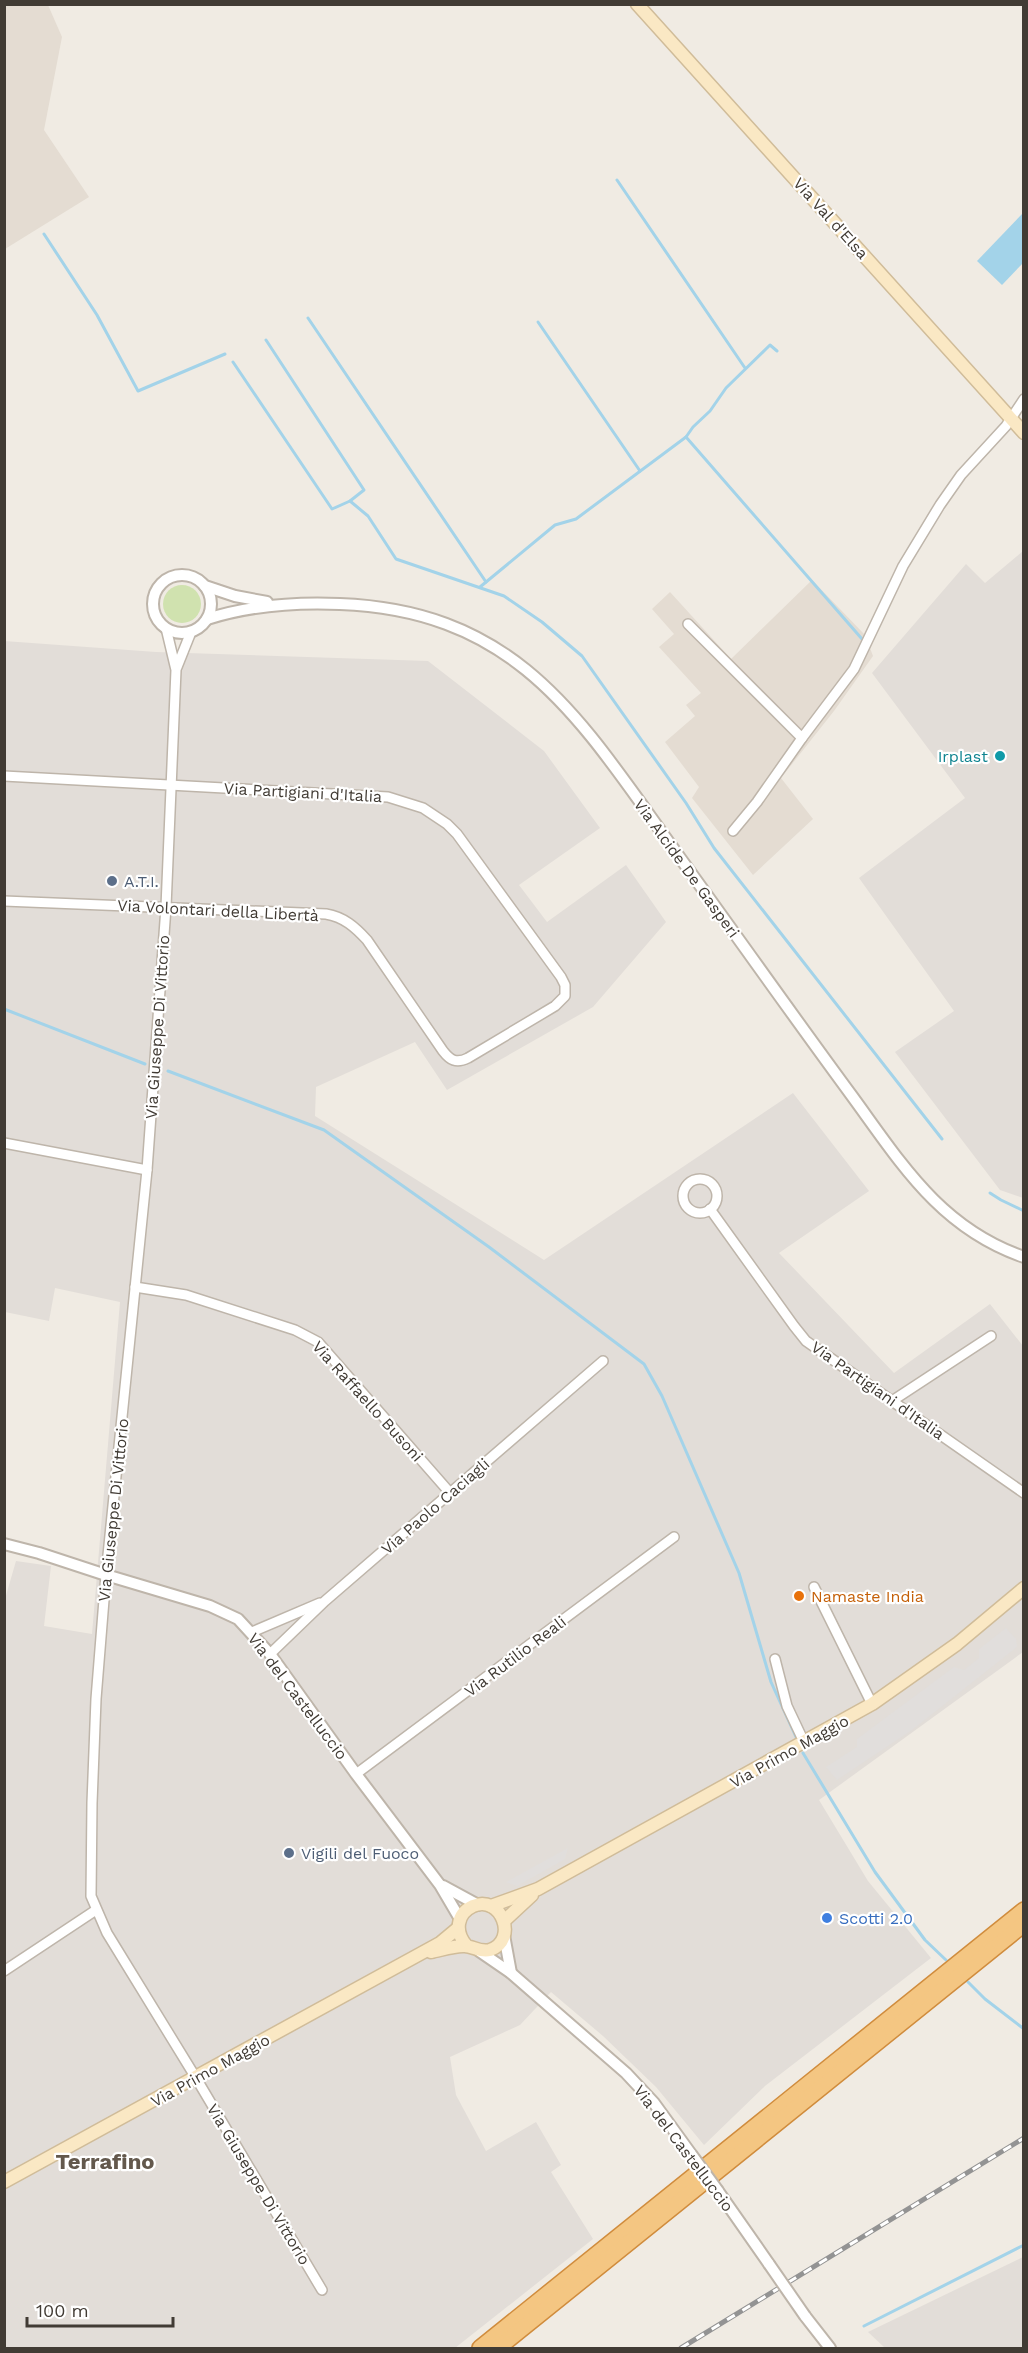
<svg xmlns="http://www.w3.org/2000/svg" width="1028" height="2353" viewBox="0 0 1028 2353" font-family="'Work Sans',sans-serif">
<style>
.residential{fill:#e4dcd2}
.industrial{fill:#e2ddd8}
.green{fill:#d0e2af}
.parking{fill:#e1dedc}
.water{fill:#a3d3e9}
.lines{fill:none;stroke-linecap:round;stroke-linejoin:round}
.stream{stroke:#a3d3e9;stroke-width:3}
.minor-casing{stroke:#beb5aa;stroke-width:12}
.tertiary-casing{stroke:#beb5aa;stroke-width:14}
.secondary-casing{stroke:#d0bc99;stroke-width:15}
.trunk-casing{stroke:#d08c3d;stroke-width:18}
.minor{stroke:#fff;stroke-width:9}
.tertiary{stroke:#fff;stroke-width:10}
.secondary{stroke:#fae8c4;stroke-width:12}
.trunk{stroke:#f4c682;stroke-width:15}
.rail-casing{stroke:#939393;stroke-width:5}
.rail{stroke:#fff;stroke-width:3;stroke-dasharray:9;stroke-linecap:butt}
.tertiary-bridge-casing{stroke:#beb5aa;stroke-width:14;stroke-linecap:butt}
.tertiary-bridge{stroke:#fff;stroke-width:10}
.culture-dot{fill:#0f9aa8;stroke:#fff;stroke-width:2}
.service-dot{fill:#5c6f8a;stroke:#fff;stroke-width:2}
.food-dot{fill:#e8710a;stroke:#fff;stroke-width:2}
.shop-dot{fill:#3f7fe0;stroke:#fff;stroke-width:2}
.labels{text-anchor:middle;stroke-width:4.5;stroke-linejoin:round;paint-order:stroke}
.street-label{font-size:16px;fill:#413b34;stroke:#fff}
.culture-label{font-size:16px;fill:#0d838f;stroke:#fff;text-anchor:end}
.service-label{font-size:16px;fill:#4e5e75;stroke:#fff;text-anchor:start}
.food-label{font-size:16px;fill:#c56008;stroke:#fff;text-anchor:start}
.shop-label{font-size:16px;fill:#366cbe;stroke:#fff;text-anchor:start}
.district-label{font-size:22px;font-weight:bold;fill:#63584c;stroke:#fff}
</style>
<rect width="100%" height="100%" fill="#f0ebe3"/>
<g class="residential">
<path d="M 5,4 L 48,5 L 62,37 L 44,130 L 89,197 L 5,249 Z"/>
<path d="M 812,580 L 865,635 L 873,656 L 834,711 L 781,778 L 813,819 L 753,875 L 692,798 L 699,787 L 665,742 L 695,716 L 686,705 L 701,693 L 659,647 L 674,634 L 652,609 L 670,592 L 731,659 Z"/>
</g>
<g class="industrial">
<path d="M 1023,551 L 1023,1198 L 1000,1190 L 895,1052 L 954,1011 L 859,878 L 965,798 L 872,673 L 966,564 L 985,583 Z"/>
<path d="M 4,641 L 156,652 L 428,661 L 544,751 L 600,828 L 519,885 L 547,922 L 626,865 L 666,922 L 593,1007 L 447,1090 L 415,1042 L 316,1087 L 315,1116 L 544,1260 L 793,1093 L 869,1191 L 779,1253 L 894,1373 L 990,1304 L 1023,1346 L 1023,1652 L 819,1800 L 868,1881 L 931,1958 L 765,2086 L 704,2145 L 656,2087 L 603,2036 L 551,1992 L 520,2025 L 450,2057 L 456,2095 L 486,2151 L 536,2122 L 561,2165 L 551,2172 L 593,2239 L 455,2348 L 5,2348 L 5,1599 L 16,1561 L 51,1566 L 44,1626 L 92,1634 L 120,1302 L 55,1288 L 49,1321 L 5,1312 Z"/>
<path d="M 1023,2257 L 1023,2348 L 885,2348 L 868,2332 Z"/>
</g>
<circle class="green" cx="182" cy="604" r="19"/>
<g class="parking">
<path d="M 1006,1628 L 1016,1639 L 1017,1647 L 912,1730 L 837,1780 L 826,1767 L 857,1747 L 857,1739 L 954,1667 L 964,1670 L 979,1658 L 979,1649 Z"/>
<path d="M 568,1848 L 565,1859 L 517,1886 L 506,1882 Z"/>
</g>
<path class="water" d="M 1023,213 L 1023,263 L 1002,285 L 977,261 Z"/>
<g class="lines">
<g class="stream">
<path d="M 617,180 L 745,368"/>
<path d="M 44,234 L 97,315 L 138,391 L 225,354"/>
<path d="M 308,318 L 486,582"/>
<path d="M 538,322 L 640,471"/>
<path d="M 233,362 L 332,509 L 350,501 L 364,490 L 266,340"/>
<path d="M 686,437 L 862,639"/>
<path d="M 350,501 L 368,516 L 396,559 L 504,596 L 542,622 L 582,656 L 686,803 L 714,848 L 942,1139"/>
<path d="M 480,587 L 555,525 L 576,519 L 686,437 L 693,427 L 710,411 L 726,388 L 770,345 L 777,351"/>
<path d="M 4,1009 L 145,1064"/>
<path d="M 168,1071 L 324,1130 L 489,1247 L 644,1364 L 662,1396 L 739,1573 L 771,1682 L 796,1737"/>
<path d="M 990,1193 L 1001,1200 L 1024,1211"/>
<path d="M 803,1753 L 875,1872 L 925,1940 L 946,1960"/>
<path d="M 968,1982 L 985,1999 L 1024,2029"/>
<path d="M 864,2326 L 1024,2245"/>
</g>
<defs>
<g id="minor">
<path d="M 688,624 L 802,738 L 854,669 L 903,566 L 940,505 L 961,475 L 1006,426 L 1024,399"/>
<path d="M 166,628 L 176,670 L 166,907 L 147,1170 L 106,1575 L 96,1699 L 92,1803 L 91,1896 L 107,1933 L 196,2078 L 322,2290"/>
<path d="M 177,667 L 191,632"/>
<path d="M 4,776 L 388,797 L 423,808 L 447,824 L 457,834 L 561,977 L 565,985 L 565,996 L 555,1006 L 468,1058 C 456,1064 450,1060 443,1051 L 367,940 C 355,927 344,917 326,914 L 4,901"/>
<path d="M 733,831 L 757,802 L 802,738"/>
<path d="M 4,1143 L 147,1170"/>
<circle cx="700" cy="1196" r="17"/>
<path d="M 710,1209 L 794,1326 L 806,1341 L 1024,1493"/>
<path d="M 135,1287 L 186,1295 L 295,1330 L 318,1342 L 451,1494"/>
<path d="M 892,1401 L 991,1336"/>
<path d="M 814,1587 L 872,1704"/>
<path d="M 252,1632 L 320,1603"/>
<path d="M 270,1654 L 325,1601 L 603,1361"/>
<path d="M 775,1659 L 787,1706 L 804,1742"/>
<path d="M 356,1774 L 674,1537"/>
<path d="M 4,1971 L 96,1910"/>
</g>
<g id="tertiary">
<circle cx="182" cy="604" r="29"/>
<path d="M 205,586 L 235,596 L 267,602"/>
<path d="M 207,619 C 251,605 294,602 340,604 C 521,611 582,723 678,855 C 736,935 793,1016 852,1096 C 901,1163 940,1228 1024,1257"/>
<path d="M 4,1544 L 39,1553 L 106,1575 L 210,1606 L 238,1619 L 270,1654 L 356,1774 L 440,1885 L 460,1919"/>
<path d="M 443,1886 L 478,1905"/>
<path d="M 504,1935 L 511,1973"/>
<path d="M 479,1951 L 511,1973 L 626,2073 L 654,2103 L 691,2154"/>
<path d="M 718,2191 L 769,2264"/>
<path d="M 805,2316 L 830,2348"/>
</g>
<g id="secondary">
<path d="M 637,4 L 1024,433"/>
<path d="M 491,1906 L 538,1889 L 872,1704 L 957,1644 L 1024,1588"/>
<path d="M 504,1921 L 532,1895"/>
<path d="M 431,1952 C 441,1950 453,1946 463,1946 C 472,1945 479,1953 490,1950 C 519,1940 501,1894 473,1906 C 456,1914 455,1932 466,1945"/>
<path d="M 4,2182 L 440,1943 L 458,1928"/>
</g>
<g id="trunk">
<path d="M 480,2348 L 1024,1910"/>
<path d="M 498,2348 L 1024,1924"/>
</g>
</defs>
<use href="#minor" class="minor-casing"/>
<use href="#tertiary" class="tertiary-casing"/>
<use href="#secondary" class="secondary-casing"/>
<use href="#trunk" class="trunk-casing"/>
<use href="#minor" class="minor"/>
<use href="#tertiary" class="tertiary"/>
<use href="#secondary" class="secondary"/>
<use href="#trunk" class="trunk"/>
<defs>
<path id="rail" d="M 681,2348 L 1024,2138"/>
</defs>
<use href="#rail" class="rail-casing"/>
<use href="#rail" class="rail"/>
<defs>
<g id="tertiary-bridge">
<path d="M 691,2154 L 718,2191"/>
<path d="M 769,2264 L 805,2316"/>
</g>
</defs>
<use href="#tertiary-bridge" class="tertiary-bridge-casing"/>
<use href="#tertiary-bridge" class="tertiary-bridge"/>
</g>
<circle class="culture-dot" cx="1000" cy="756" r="6"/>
<g class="service-dot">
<circle cx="112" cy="881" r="6"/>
<circle cx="289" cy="1853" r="6"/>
</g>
<circle class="food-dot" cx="799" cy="1596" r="6"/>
<circle class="shop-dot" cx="827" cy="1918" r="6"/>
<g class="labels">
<g class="street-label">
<text transform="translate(831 218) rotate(48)" y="6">Via Val d'Elsa</text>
<text transform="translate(303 792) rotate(3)" y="6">Via Partigiani d'Italia</text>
<text transform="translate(687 868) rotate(54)" y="6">Via Alcide De Gasperi</text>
<text transform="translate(218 910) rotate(3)" y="6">Via Volontari della Libertà</text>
<text transform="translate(157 1027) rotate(-86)" y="6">Via Giuseppe Di Vittorio</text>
<text transform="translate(878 1390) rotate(35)" y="6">Via Partigiani d'Italia</text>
<text transform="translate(368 1401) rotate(48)" y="6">Via Raffaello Busoni</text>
<text transform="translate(435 1506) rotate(-41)" y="6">Via Paolo Caciagli</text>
<text transform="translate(113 1510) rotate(-84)" y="6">Via Giuseppe Di Vittorio</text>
<text transform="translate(515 1656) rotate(-37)" y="6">Via Rutilio Reali</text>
<text transform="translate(298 1696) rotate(53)" y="6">Via del Castelluccio</text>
<text transform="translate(789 1751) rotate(-29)" y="6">Via Primo Maggio</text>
<text transform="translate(210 2070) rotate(-29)" y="6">Via Primo Maggio</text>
<text transform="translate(684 2148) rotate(53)" y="6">Via del Castelluccio</text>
<text transform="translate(259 2184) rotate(59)" y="6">Via Giuseppe Di Vittorio</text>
</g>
<g class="culture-label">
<text x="988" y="762">Irplast</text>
</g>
<g class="service-label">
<text x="124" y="887">A.T.I.</text>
<text x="301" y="1859">Vigili del Fuoco</text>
</g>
<g class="food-label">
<text x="811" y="1602">Namaste India</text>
</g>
<g class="shop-label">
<text x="839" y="1924">Scotti 2.0</text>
</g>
<g class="district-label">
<text x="105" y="2169">Terrafino</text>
</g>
</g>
<rect width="1028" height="2353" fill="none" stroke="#413b34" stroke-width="12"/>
<path d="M27 2317v9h146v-9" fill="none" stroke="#413b34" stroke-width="3"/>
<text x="36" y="2317" font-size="18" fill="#413b34" stroke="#ffffff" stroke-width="4.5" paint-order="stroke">100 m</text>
</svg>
